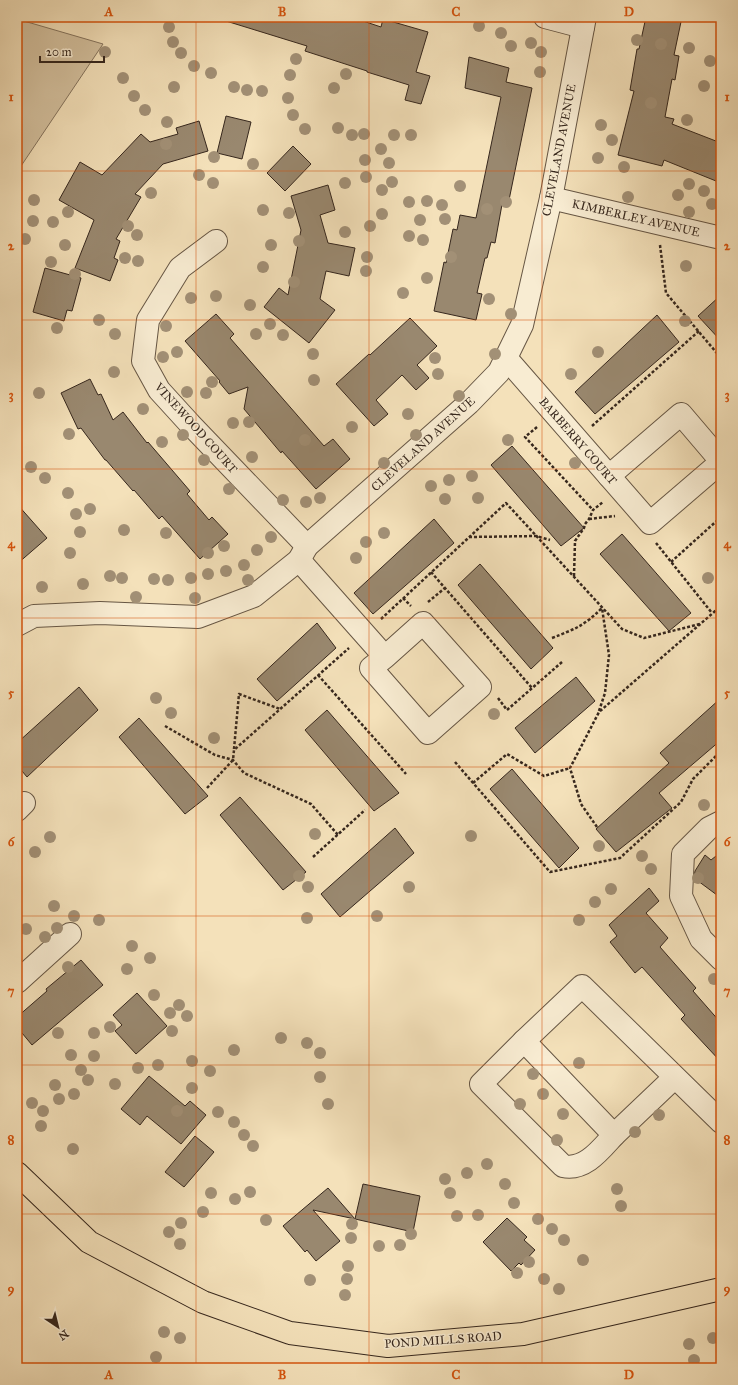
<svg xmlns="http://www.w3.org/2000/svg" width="738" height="1385" viewBox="0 0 738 1385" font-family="'IM FELL Great Primer',serif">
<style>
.green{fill:#d4c19f;stroke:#85745e}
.building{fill:#99886f;stroke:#36271d}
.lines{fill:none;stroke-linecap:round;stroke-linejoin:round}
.minor-casing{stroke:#665644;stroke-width:24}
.major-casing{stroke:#36271d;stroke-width:24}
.path{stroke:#36271d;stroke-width:2.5;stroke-dasharray:3 2;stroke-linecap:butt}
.minor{stroke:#f8ecd2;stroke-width:22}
.major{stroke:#f4e1ba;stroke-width:22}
.tree{fill:#a29076}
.grid{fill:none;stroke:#d6540e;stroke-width:1;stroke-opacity:0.55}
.labels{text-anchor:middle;stroke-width:3;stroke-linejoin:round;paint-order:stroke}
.street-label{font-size:12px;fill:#36271d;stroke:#f8ecd2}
.neatline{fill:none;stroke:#d6540e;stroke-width:1.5}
.grid-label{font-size:13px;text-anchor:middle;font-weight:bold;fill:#d6540e}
</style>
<rect width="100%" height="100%" fill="#f4e1ba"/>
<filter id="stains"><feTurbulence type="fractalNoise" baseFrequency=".005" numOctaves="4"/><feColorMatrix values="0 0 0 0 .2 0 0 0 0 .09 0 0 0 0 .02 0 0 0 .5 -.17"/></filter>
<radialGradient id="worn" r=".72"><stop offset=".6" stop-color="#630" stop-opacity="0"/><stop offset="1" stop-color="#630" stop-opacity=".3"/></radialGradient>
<path class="green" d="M 17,19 L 103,44 L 17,172 Z"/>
<g class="building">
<path d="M 227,17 L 351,17 L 381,27 L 383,19 L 428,32 L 416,72 L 430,76 L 421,104 L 405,100 L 409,85 L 367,72 L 367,71 L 305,51 L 307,46 L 226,21 Z"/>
<path d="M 646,17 L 682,17 L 674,55 L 679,56 L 675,80 L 672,79 L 665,117 L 674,119 L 672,124 L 721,143 L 721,183 L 664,160 L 662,166 L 618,155 L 634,91 L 630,90 L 637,49 L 639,49 Z"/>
<path d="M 469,57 L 509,68 L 506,82 L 532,88 L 509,200 L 503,199 L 495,243 L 491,242 L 487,258 L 485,258 L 477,293 L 482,294 L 476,320 L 434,311 L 444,262 L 446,263 L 453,229 L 457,230 L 460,215 L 476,218 L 501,97 L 465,88 Z"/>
<path d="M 226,116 L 251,122 L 242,159 L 217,153 Z"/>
<path d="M 199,121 L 208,151 L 163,164 L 135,194 L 141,197 L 116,239 L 120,241 L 114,258 L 118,260 L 110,281 L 75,268 L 94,220 L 59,200 L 80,162 L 102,175 L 141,134 L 150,142 L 178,134 L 176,128 Z"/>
<path d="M 293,146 L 311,164 L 285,191 L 267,173 Z"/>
<path d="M 328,185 L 335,210 L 320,215 L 328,243 L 355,248 L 349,276 L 326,271 L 320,299 L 335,310 L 309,343 L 264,307 L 279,288 L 288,295 L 301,230 L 291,196 Z"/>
<path d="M 45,268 L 81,278 L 72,311 L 67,310 L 64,321 L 33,312 Z"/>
<path d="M 721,295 L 721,341 L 698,316 Z"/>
<path d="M 216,314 L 234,334 L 230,338 L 324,446 L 333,439 L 350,459 L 316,489 L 282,451 L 281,453 L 244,409 L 248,387 L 229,394 L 219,382 L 220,381 L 185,341 Z"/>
<path d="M 657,315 L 679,342 L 595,414 L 575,392 Z"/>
<path d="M 410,318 L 437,346 L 417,365 L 429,378 L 416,390 L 402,375 L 376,400 L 388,414 L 374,426 L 336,384 L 369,354 L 370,355 Z"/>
<path d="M 90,379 L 98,395 L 101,394 L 113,420 L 123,412 L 147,443 L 148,442 L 190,491 L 187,494 L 209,520 L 212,517 L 228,534 L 200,559 L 162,516 L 159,519 L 134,490 L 133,491 L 106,460 L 105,460 L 81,428 L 78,429 L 61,393 Z"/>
<path d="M 512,446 L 584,528 L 561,546 L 491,465 Z"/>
<path d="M 17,504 L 47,538 L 17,564 Z"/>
<path d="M 434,519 L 454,543 L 373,614 L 354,593 Z"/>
<path d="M 622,534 L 691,613 L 669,631 L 600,554 Z"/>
<path d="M 480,564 L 553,648 L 531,669 L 458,585 Z"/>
<path d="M 317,623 L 336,648 L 277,701 L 257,679 Z"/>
<path d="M 576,677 L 595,701 L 535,753 L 515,728 Z"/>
<path d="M 79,687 L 98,710 L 27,777 L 17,765 L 17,743 Z"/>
<path d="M 721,698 L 721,740 L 659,793 L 672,808 L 616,852 L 596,829 L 669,763 L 660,753 Z"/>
<path d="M 327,710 L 399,793 L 374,811 L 305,730 Z"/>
<path d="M 139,718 L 208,796 L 185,814 L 119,737 Z"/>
<path d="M 512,769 L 579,848 L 559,868 L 490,789 Z"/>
<path d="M 240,797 L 306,872 L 283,890 L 220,815 Z"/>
<path d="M 395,828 L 414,853 L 340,917 L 321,894 Z"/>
<path d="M 721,852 L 721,898 L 694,878 L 695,871 L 705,855 L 711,860 Z"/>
<path d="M 649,888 L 659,901 L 646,913 L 668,938 L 660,947 L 696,988 L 693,991 L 721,1023 L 721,1062 L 681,1019 L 685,1015 L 642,967 L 635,973 L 610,942 L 617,936 L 609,925 Z"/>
<path d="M 81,960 L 103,985 L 32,1045 L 17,1027 L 17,1017 L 47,991 L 46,989 Z"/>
<path d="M 137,993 L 167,1026 L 136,1054 L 115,1031 L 122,1025 L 113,1015 Z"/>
<path d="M 149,1076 L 185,1106 L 190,1101 L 206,1115 L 181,1144 L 147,1116 L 140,1125 L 121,1109 Z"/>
<path d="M 195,1136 L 214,1152 L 184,1187 L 165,1172 Z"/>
<path d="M 363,1184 L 420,1196 L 413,1232 L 355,1219 Z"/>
<path d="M 328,1188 L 355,1219 L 313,1210 L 340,1241 L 316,1261 L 307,1250 L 305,1252 L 283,1226 Z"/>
<path d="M 507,1218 L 527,1237 L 524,1240 L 535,1250 L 521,1265 L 519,1263 L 511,1271 L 483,1242 Z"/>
</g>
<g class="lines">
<defs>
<g id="minor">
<path d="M 545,17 L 583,27"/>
<path d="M 551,198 L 721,238"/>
<path d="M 216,241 L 180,268 L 148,320 L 143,361 L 159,390 L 190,424 L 307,546"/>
<path d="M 506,358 L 650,523 L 721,462"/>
<path d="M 609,476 L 681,414 L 721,461"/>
<path d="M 299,560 L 385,657 L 371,668 L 428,733 L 480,687 L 423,623 L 385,657"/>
<path d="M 17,625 L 34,616 L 100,613 L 198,617 L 254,596 L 299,560 L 307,546 L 469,403 L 499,372 L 522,325 L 551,198 L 585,17"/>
<path d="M 17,810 L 24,803"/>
<path d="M 721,822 L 709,828 L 683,854 L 681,896 L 701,939 L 721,959"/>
<path d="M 17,982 L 70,934"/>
<path d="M 524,1041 L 481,1084 L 563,1166 C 585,1171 601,1149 614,1135"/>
<path d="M 675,1077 L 614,1135 L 524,1041 L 582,986 L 721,1122"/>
</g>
<path id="major" d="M 17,1173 L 89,1242 L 203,1302 L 290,1333 L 388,1346 L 523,1334 L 721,1289"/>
</defs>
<use href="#minor" class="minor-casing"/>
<use href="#major" class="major-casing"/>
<g class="path">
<path d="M 660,245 L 666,293 L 721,358"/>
<path d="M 592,426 L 699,331"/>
<path d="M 537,427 L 525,437 L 593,510"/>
<path d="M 589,519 L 615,516"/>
<path d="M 469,537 L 536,536 L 550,540"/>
<path d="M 656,543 L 712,613"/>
<path d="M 671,562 L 721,517"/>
<path d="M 431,572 L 532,688"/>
<path d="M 574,576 L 575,541 L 584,528 L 585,524 L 589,519 L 593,510 L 603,502"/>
<path d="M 403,598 L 411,606"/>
<path d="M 428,602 L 445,588"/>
<path d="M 381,619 L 506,503 L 622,629 L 644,638 L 700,624"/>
<path d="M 552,638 C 575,629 584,626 602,608"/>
<path d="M 318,675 L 406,774"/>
<path d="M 498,698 L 507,710 L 562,662"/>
<path d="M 599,711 L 605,693 L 609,655 L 602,608"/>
<path d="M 165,726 L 215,755 L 233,760 L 244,773 L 311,804 L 338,835"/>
<path d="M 234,749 L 239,694 L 280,709"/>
<path d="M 455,762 L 550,872 L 620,858 L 681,802 L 693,779 L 721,751"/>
<path d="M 473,783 L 507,754 L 544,776 L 570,768"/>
<path d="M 207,788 L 233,760 L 234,750 L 349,648"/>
<path d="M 597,827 L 581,804 L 570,768 L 599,712 L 721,606"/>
<path d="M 313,857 L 365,810"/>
</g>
<use href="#minor" class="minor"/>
<use href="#major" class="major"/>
</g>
<g class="tree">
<circle cx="479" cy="26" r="6"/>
<circle cx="169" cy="27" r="6"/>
<circle cx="501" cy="33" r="6"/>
<circle cx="637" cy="40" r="6"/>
<circle cx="173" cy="42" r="6"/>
<circle cx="531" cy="43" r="6"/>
<circle cx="661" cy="44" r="6"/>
<circle cx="511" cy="46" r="6"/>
<circle cx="689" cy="48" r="6"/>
<circle cx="105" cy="52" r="6"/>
<circle cx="541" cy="52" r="6"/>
<circle cx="181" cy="53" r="6"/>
<circle cx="296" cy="59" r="6"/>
<circle cx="710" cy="61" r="6"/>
<circle cx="194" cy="66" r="6"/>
<circle cx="540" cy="72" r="6"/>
<circle cx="211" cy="73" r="6"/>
<circle cx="346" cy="74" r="6"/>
<circle cx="290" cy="75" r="6"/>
<circle cx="123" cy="78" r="6"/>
<circle cx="704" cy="86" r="6"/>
<circle cx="174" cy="87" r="6"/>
<circle cx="234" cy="87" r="6"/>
<circle cx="334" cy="88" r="6"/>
<circle cx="247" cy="90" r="6"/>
<circle cx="262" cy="91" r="6"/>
<circle cx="134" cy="96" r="6"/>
<circle cx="288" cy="98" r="6"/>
<circle cx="651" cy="103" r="6"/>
<circle cx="145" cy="110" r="6"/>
<circle cx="293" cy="115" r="6"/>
<circle cx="687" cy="120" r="6"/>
<circle cx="167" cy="122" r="6"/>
<circle cx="601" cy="125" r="6"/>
<circle cx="338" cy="128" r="6"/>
<circle cx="305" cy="129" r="6"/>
<circle cx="364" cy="134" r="6"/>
<circle cx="352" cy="135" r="6"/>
<circle cx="394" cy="135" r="6"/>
<circle cx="411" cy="135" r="6"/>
<circle cx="612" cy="140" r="6"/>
<circle cx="166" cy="144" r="6"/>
<circle cx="381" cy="149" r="6"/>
<circle cx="214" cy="157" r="6"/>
<circle cx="598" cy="158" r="6"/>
<circle cx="365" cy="160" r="6"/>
<circle cx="389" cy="163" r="6"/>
<circle cx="253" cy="164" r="6"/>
<circle cx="624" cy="167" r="6"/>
<circle cx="199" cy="175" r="6"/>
<circle cx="366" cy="177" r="6"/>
<circle cx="392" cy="182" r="6"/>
<circle cx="213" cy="183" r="6"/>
<circle cx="345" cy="183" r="6"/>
<circle cx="689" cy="184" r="6"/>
<circle cx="460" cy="186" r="6"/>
<circle cx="382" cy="190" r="6"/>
<circle cx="704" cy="191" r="6"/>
<circle cx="151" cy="193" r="6"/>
<circle cx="678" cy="195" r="6"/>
<circle cx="628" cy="197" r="6"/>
<circle cx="34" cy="200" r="6"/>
<circle cx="427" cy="201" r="6"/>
<circle cx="409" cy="202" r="6"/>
<circle cx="506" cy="202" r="6"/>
<circle cx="712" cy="204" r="6"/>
<circle cx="442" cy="205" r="6"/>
<circle cx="487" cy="209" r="6"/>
<circle cx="263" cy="210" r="6"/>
<circle cx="68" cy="212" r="6"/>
<circle cx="689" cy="212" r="6"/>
<circle cx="289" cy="213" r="6"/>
<circle cx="382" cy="214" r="6"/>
<circle cx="445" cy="219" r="6"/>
<circle cx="420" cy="220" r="6"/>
<circle cx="33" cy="221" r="6"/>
<circle cx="53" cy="222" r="6"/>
<circle cx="128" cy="226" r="6"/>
<circle cx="370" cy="226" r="6"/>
<circle cx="345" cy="232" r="6"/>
<circle cx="137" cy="235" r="6"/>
<circle cx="409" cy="236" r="6"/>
<circle cx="25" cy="239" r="6"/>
<circle cx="423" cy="240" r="6"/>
<circle cx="299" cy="241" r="6"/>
<circle cx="65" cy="245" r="6"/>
<circle cx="271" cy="245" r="6"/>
<circle cx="367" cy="257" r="6"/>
<circle cx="451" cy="257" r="6"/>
<circle cx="125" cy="258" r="6"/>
<circle cx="138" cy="261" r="6"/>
<circle cx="51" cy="262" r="6"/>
<circle cx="686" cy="266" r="6"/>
<circle cx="263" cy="267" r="6"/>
<circle cx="366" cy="271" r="6"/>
<circle cx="75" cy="274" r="6"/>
<circle cx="427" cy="278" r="6"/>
<circle cx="294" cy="282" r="6"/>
<circle cx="403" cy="293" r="6"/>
<circle cx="216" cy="296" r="6"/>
<circle cx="191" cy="298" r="6"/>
<circle cx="489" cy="299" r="6"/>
<circle cx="250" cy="305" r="6"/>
<circle cx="511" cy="314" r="6"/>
<circle cx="99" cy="320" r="6"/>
<circle cx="685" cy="321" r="6"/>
<circle cx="270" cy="324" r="6"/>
<circle cx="166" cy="326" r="6"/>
<circle cx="57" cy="328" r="6"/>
<circle cx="115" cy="334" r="6"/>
<circle cx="256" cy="334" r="6"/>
<circle cx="283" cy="335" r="6"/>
<circle cx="177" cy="352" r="6"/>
<circle cx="598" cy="352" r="6"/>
<circle cx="313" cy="354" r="6"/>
<circle cx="495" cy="354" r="6"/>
<circle cx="163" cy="357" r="6"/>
<circle cx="435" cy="358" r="6"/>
<circle cx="114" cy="372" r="6"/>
<circle cx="438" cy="374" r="6"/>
<circle cx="571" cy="374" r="6"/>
<circle cx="314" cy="380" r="6"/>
<circle cx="212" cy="382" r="6"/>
<circle cx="187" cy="392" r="6"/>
<circle cx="39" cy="393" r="6"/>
<circle cx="206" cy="393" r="6"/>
<circle cx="459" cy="396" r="6"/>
<circle cx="143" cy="409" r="6"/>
<circle cx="408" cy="414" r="6"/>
<circle cx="249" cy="422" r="6"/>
<circle cx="233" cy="423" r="6"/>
<circle cx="352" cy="427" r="6"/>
<circle cx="69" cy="434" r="6"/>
<circle cx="183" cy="435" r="6"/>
<circle cx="416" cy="435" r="6"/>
<circle cx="305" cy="440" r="6"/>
<circle cx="508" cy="440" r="6"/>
<circle cx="162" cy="442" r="6"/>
<circle cx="252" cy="457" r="6"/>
<circle cx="204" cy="460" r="6"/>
<circle cx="384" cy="463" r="6"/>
<circle cx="575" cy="463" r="6"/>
<circle cx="31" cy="467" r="6"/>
<circle cx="472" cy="476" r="6"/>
<circle cx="45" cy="478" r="6"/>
<circle cx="449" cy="480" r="6"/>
<circle cx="431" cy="486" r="6"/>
<circle cx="229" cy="489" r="6"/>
<circle cx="68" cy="493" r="6"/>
<circle cx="320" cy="498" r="6"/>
<circle cx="478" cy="498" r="6"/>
<circle cx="445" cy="499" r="6"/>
<circle cx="283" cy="500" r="6"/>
<circle cx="306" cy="502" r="6"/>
<circle cx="90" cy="509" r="6"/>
<circle cx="76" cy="514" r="6"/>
<circle cx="124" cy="530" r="6"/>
<circle cx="80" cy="532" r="6"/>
<circle cx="166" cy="533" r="6"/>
<circle cx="384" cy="533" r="6"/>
<circle cx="271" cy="537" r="6"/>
<circle cx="366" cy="542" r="6"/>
<circle cx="224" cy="546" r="6"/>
<circle cx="257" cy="550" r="6"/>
<circle cx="70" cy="553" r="6"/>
<circle cx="208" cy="553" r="6"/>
<circle cx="356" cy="558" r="6"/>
<circle cx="244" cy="565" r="6"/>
<circle cx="226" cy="571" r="6"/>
<circle cx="208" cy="574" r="6"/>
<circle cx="110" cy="576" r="6"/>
<circle cx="122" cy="578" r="6"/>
<circle cx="191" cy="578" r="6"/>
<circle cx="708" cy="578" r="6"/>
<circle cx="154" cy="579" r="6"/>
<circle cx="168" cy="580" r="6"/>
<circle cx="248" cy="580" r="6"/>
<circle cx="83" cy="584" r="6"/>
<circle cx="42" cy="587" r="6"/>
<circle cx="136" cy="597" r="6"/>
<circle cx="195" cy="598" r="6"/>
<circle cx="156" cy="698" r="6"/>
<circle cx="171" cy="713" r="6"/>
<circle cx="494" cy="714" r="6"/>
<circle cx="214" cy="738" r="6"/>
<circle cx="704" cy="805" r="6"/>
<circle cx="315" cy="834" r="6"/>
<circle cx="471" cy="836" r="6"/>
<circle cx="50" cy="837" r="6"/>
<circle cx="599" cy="846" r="6"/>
<circle cx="35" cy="852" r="6"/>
<circle cx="642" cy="856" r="6"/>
<circle cx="651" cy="869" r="6"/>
<circle cx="299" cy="876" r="6"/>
<circle cx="698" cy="878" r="6"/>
<circle cx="308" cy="887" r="6"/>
<circle cx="409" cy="887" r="6"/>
<circle cx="611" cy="889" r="6"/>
<circle cx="595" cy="902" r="6"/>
<circle cx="54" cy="906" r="6"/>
<circle cx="74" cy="916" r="6"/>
<circle cx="377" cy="916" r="6"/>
<circle cx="307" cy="918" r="6"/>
<circle cx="99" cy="920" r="6"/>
<circle cx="579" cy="920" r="6"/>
<circle cx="57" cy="928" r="6"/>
<circle cx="26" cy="929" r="6"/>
<circle cx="45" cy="937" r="6"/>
<circle cx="132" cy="946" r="6"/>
<circle cx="150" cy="958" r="6"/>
<circle cx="68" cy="967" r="6"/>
<circle cx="127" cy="969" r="6"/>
<circle cx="714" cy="979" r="6"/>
<circle cx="154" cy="995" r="6"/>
<circle cx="179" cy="1005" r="6"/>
<circle cx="170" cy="1013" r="6"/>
<circle cx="187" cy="1016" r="6"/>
<circle cx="110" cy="1027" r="6"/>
<circle cx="172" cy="1031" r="6"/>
<circle cx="58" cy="1033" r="6"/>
<circle cx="94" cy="1033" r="6"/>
<circle cx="281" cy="1038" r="6"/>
<circle cx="307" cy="1043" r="6"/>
<circle cx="234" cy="1050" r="6"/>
<circle cx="320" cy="1053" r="6"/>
<circle cx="71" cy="1055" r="6"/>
<circle cx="94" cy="1056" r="6"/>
<circle cx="192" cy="1061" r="6"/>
<circle cx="579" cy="1063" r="6"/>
<circle cx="158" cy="1065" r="6"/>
<circle cx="138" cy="1068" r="6"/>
<circle cx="81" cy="1070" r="6"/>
<circle cx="210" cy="1071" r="6"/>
<circle cx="533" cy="1074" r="6"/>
<circle cx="320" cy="1077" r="6"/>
<circle cx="88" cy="1080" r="6"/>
<circle cx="115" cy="1084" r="6"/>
<circle cx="55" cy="1085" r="6"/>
<circle cx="192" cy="1088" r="6"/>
<circle cx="74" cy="1094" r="6"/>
<circle cx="543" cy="1094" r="6"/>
<circle cx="59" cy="1099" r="6"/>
<circle cx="32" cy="1103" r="6"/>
<circle cx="328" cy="1104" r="6"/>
<circle cx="520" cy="1104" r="6"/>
<circle cx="43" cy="1111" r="6"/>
<circle cx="177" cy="1111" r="6"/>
<circle cx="218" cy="1112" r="6"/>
<circle cx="563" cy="1114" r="6"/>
<circle cx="659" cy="1115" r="6"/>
<circle cx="234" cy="1122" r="6"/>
<circle cx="41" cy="1126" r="6"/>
<circle cx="635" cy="1132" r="6"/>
<circle cx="244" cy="1135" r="6"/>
<circle cx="557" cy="1140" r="6"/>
<circle cx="253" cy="1146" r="6"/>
<circle cx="73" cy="1149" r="6"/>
<circle cx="487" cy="1164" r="6"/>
<circle cx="467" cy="1173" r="6"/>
<circle cx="445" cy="1179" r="6"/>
<circle cx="505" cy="1184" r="6"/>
<circle cx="617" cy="1189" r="6"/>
<circle cx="250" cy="1192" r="6"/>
<circle cx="211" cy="1193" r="6"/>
<circle cx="450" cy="1193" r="6"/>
<circle cx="235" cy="1199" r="6"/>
<circle cx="514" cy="1203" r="6"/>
<circle cx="621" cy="1206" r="6"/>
<circle cx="203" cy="1212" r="6"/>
<circle cx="478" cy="1215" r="6"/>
<circle cx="457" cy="1216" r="6"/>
<circle cx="538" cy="1219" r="6"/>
<circle cx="266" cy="1220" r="6"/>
<circle cx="181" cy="1223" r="6"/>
<circle cx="352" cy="1224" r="6"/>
<circle cx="552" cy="1229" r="6"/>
<circle cx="169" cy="1232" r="6"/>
<circle cx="411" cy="1234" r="6"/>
<circle cx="351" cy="1238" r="6"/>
<circle cx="564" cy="1240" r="6"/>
<circle cx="180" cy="1244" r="6"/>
<circle cx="400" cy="1245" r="6"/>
<circle cx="379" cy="1246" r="6"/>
<circle cx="583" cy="1260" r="6"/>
<circle cx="529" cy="1262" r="6"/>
<circle cx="348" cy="1266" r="6"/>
<circle cx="517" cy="1273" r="6"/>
<circle cx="347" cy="1279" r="6"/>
<circle cx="544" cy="1279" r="6"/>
<circle cx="310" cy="1280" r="6"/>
<circle cx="559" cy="1289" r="6"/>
<circle cx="345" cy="1295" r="6"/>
<circle cx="164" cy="1332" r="6"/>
<circle cx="180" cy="1338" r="6"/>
<circle cx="713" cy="1338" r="6"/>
<circle cx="689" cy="1344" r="6"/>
<circle cx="156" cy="1357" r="6"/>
<circle cx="694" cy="1360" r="6"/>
</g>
<path class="grid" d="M 196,17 L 196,1368M 369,17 L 369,1368M 542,17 L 542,1368M 17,171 L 721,171M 17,320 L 721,320M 17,469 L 721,469M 17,618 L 721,618M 17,767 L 721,767M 17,916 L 721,916M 17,1065 L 721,1065M 17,1214 L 721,1214"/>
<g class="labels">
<g class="street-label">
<text transform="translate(559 150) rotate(-79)" y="4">CLEVELAND AVENUE</text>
<text transform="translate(636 218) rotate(13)" y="4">KIMBERLEY AVENUE</text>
<text transform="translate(196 428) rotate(48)" y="4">VINEWOOD COURT</text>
<text transform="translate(578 441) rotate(49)" y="4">BARBERRY COURT</text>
<text transform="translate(423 444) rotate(-42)" y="4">CLEVELAND AVENUE</text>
<text transform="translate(443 1340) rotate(-4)" y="4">POND MILLS ROAD</text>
</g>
</g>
<rect width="738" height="1385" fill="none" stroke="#f4e1ba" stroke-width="44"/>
<g transform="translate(58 1327) rotate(145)" stroke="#f8ecd2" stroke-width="3" paint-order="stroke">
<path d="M0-3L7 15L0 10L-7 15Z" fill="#36271d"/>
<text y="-6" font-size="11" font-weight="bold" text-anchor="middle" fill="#36271d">N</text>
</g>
<path d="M40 56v6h64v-6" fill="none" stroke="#36271d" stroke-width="2"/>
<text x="46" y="56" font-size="12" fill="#36271d" stroke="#f8ecd2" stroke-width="3" paint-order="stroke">20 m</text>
<rect x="22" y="22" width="694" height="1341" class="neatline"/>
<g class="grid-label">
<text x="109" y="16">A</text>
<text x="282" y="16">B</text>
<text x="456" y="16">C</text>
<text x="629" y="16">D</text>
<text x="11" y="101">1</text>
<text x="727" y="101">1</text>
<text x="11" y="250">2</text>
<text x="727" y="250">2</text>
<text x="11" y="399">3</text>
<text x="727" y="399">3</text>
<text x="11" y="548">4</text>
<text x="727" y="548">4</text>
<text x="11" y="697">5</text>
<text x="727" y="697">5</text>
<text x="11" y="846">6</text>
<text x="727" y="846">6</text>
<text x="11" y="995">7</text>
<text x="727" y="995">7</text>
<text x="11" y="1144">8</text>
<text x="727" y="1144">8</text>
<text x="11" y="1293">9</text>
<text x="727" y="1293">9</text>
<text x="109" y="1379">A</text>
<text x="282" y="1379">B</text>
<text x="456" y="1379">C</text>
<text x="629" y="1379">D</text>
</g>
<rect width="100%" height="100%" filter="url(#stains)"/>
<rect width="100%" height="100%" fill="url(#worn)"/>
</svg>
